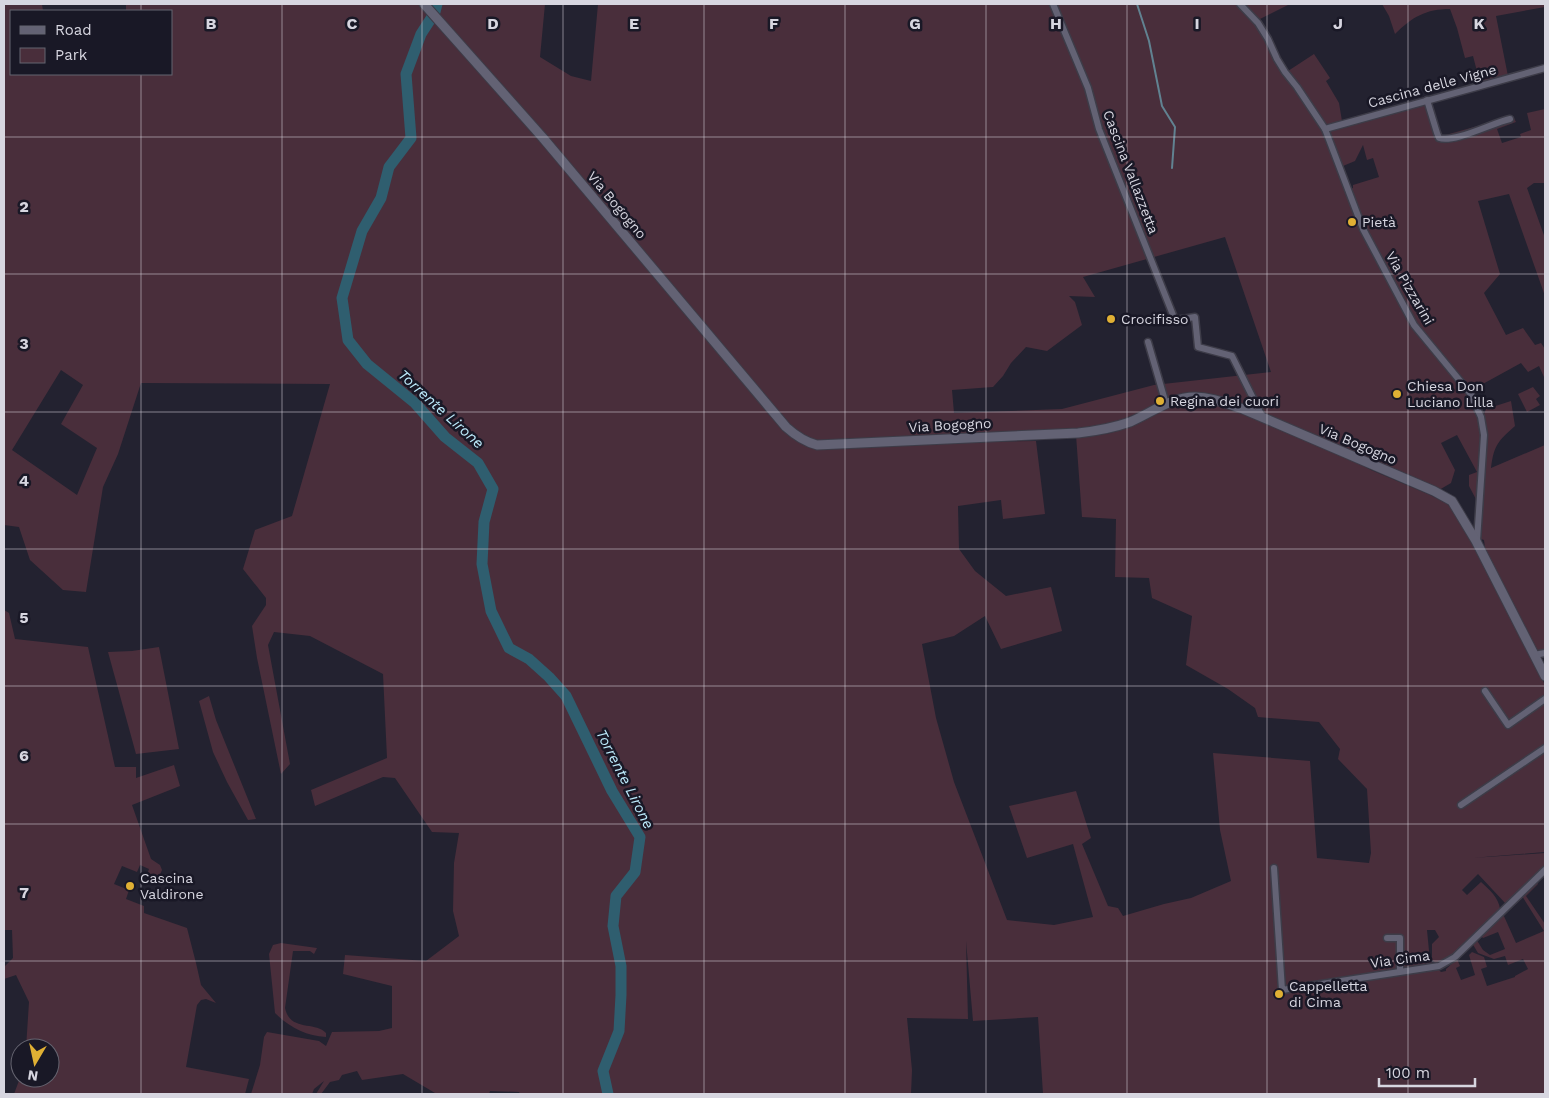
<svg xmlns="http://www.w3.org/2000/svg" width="1549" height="1098" viewBox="0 0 1549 1098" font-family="'Work Sans',sans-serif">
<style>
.green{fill:#492e3b;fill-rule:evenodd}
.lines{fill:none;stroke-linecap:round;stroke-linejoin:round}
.stream{stroke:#618291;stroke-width:2}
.river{stroke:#2f5e6f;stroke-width:11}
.minor-casing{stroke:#3d3c48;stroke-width:9}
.secondary-casing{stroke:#3d3c48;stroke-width:11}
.minor{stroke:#636274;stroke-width:6}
.secondary{stroke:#636274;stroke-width:9}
.grid{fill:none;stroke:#d7d6e0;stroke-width:1;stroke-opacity:0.55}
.poi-dot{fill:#e0b034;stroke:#191826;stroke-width:2}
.labels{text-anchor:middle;stroke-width:5;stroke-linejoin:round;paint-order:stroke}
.street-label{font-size:14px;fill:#d7d6e0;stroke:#191826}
.poi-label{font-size:14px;fill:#d7d6e0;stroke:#191826;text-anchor:start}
.water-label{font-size:15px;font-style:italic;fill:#bdebfc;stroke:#191826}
.grid-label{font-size:16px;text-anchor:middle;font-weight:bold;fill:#d7d6e0;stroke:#191826;stroke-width:5;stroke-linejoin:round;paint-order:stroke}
</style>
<rect width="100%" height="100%" fill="#232230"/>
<g class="green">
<path d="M 4,4 L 42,4 L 43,11 L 11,11 L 11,74 L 171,74 L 171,11 L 126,11 L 126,4 L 545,4 L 540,57 L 571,76 L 591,81 L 598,4 L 1239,4 L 1256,22 L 1267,39 L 1275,60 L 1323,130 L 1361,229 L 1414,326 L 1469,396 L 1479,418 L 1482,438 L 1478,503 L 1469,486 L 1469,475 L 1477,472 L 1457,435 L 1441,443 L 1455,470 L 1451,483 L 1439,490 L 1425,486 L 1247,408 L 1213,396 L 1196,394 L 1177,397 L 1111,424 L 1082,428 L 922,438 L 922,443 L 1036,441 L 1045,514 L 1003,519 L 1001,500 L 958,506 L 959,549 L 975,571 L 1006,596 L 1051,587 L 1062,631 L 1001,649 L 985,616 L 954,636 L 922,644 L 936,718 L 954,782 L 1007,920 L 1054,925 L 1093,917 L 1073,844 L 1027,858 L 1009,806 L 1076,791 L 1091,838 L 1082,844 L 1108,906 L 1118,908 L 1123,916 L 1164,904 L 1191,898 L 1231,881 L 1220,830 L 1213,753 L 1310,761 L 1317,858 L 1369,863 L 1371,853 L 1367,789 L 1338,759 L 1340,749 L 1319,722 L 1258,717 L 1255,708 L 1228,689 L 1186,665 L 1192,616 L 1152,598 L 1149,578 L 1115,577 L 1116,519 L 1082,517 L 1076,435 L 1107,434 L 1132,425 L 1157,411 L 1187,401 L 1199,400 L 1214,402 L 1253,418 L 1317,442 L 1371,470 L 1428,494 L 1446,503 L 1458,514 L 1485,562 L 1545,685 L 1545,852 L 1472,858 L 1545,853 L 1545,867 L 1506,904 L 1478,874 L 1462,890 L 1467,895 L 1481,882 C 1489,889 1499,898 1500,909 L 1451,957 C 1445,962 1439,966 1432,960 L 1432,944 L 1439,937 L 1435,930 L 1427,930 L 1430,961 L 1441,972 L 1446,971 L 1446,969 L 1457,959 L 1460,966 L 1456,968 L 1461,980 L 1475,975 L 1469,955 L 1472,952 L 1484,957 L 1487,967 L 1481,969 L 1487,986 L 1515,977 L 1515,976 L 1528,969 L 1523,959 L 1508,965 L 1505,956 L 1494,959 L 1478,953 L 1472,943 L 1476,939 L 1483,950 L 1490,955 L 1505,949 L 1498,932 L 1483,938 L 1481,936 L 1503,914 L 1516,943 L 1544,931 L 1522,896 L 1537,882 L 1538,884 L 1526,896 L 1545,924 L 1545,1094 L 1043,1094 L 1038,1017 L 973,1021 L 966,941 L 968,1019 L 907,1018 L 912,1070 L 911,1094 L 520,1094 L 519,1092 L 490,1091 L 489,1094 L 434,1094 L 435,1093 L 403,1074 L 362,1080 L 357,1071 L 342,1075 L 339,1080 L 330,1082 L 321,1094 L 316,1094 L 324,1081 L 314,1089 L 312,1094 L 251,1094 L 260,1065 L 264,1037 L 267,1032 L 319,1041 L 326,1046 L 332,1032 L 379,1031 L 392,1028 L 392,986 L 343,974 L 345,955 L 426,961 L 459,936 L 453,911 L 454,863 L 459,833 L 432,832 L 395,778 L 383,777 L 315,806 L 311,790 L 387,758 L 383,674 L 310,636 L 274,632 L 268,645 L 290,764 L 281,774 L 257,658 L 252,626 L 266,605 L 266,598 L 243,569 L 255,530 L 292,516 L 330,384 L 141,383 L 118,454 L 103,487 L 86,592 L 63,590 L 30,560 L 19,527 L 4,525 ZM 1225,237 L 1271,372 L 1154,385 L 1062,409 L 954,413 L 952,390 L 993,387 L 1003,376 L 1011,363 L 1026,347 L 1047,351 L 1082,325 L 1075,302 L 1069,296 L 1095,297 L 1083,277 ZM 61,370 L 83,385 L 61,424 L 97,448 L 77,495 L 12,450 Z"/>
<path d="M 1241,4 L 1290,4 L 1256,21 Z"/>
<path d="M 1382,4 L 1545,4 L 1545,7 L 1496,16 L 1508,76 L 1480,83 L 1473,56 L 1465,58 L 1457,28 L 1450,9 C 1426,9 1412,17 1395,34 L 1389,16 Z"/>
<path d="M 1314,54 L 1330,78 L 1326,81 L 1339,103 L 1342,121 L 1326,126 L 1315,107 L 1288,71 Z"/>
<path d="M 1425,103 L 1442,136 L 1513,116 L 1516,122 L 1497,129 L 1502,143 L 1521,137 L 1520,134 L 1531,130 L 1527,113 L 1545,109 L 1545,183 L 1534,183 L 1527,188 L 1545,238 L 1545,296 L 1509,194 L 1478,201 L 1500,274 L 1484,293 L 1506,335 L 1523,328 L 1535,345 L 1541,343 L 1545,349 L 1545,376 L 1544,377 L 1539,366 L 1528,372 L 1521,363 L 1470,391 L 1419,330 L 1366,229 L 1364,220 L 1350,189 L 1353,188 L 1353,185 L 1379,177 L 1373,158 L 1367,160 L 1363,145 L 1355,161 L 1343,166 L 1328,130 Z"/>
<path d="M 1533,387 L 1540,396 L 1536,399 L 1540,405 L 1527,412 L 1518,394 Z"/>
<path d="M 1511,401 L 1515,426 C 1498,441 1494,445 1491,468 L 1545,445 L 1545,651 L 1537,652 L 1485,548 L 1484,540 L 1481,539 L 1483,417 L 1486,409 Z"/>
<path d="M 4,610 L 9,613 L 15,639 L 88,647 L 115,767 L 136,767 L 136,778 L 174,765 L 180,786 L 132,805 L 151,859 L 160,865 L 162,870 L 159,877 L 153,878 L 148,872 L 149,869 L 140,865 L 137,872 L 122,866 L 114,884 L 129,890 L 126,899 L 144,906 L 144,913 L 187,928 L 196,963 L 201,985 L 216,1003 L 206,999 L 201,1000 L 197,1005 L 186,1067 L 249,1079 L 245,1094 L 14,1094 L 20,1078 L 50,1078 L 50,1048 L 26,1048 L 29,1002 L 16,975 L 4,979 L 4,967 L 13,958 L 12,930 L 4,930 Z"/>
<path d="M 159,647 L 179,749 L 136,754 L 108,652 L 132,651 Z"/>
<path d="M 209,696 L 216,720 L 256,819 L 248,820 L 227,782 L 213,752 L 199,701 Z"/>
<path d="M 281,943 L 317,948 L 314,954 L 310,951 L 293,951 L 285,1008 C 290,1032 315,1021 326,1033 L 326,1037 C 306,1036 289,1027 275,1013 L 269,954 L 273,945 Z"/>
</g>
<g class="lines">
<path class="stream" d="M 1137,4 L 1149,41 L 1162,106 L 1175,127 L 1172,168"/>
<g class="river">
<path d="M 435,12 L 437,4"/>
<path d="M 432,17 L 421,34 L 406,74 L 411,138 L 389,167 L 381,198 L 362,231 L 342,298 L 348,340 L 367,364 L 415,403 L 445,437 L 478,463 L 493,489 L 484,522 L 482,564 L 491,611 L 509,648 L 529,659 L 549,677 L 566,696 L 612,791 L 640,837 L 635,872 L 616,896 L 613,926 L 621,966 L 621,995 L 619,1031 L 603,1071 L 608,1094"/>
</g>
<defs>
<g id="minor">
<path d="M 1053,4 L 1088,88 L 1099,129 L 1175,320 L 1195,317 L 1198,347 L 1232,356 L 1263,418"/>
<path d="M 1240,4 L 1258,23 L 1268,39 L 1277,59 L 1285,72 L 1297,87 L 1325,129 L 1363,229 L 1414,325 L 1470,393 L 1481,417 L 1484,435 L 1477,541"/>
<path d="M 1427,100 L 1437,133 L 1439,138 C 1455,143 1492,123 1510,119"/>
<path d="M 1325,129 L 1545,68"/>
<path d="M 1148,342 L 1166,404"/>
<path d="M 1534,655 L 1545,653"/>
<path d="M 1485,691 L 1508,725 L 1545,699"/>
<path d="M 1461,805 L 1545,748"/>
<path d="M 1274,868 L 1282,990 L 1439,966 L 1455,957 L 1545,870"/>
<path d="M 1387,938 L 1400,938 L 1400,971"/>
</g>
<path id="secondary" d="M 424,4 L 543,138 L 786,427 C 796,436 805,442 817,445 L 1078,433 C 1096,431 1113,428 1130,422 C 1151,413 1171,397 1195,397 C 1212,397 1227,404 1243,409 L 1434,491 L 1452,501 L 1476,541 L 1545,676"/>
</defs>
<use href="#minor" class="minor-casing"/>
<use href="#secondary" class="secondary-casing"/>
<use href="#minor" class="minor"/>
<use href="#secondary" class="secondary"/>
</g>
<path class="grid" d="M 141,4 L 141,11M 282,4 L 282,1094M 422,4 L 422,1094M 563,4 L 563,1094M 704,4 L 704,1094M 845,4 L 845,1094M 986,4 L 986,1094M 1127,4 L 1127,1094M 1267,4 L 1267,1094M 1408,4 L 1408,1094M 141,74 L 141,1094M 4,137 L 1545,137M 4,274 L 1545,274M 4,412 L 1545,412M 4,549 L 1545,549M 4,686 L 1545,686M 4,824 L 1545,824M 4,961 L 1545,961"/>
<g class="poi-dot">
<circle cx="1352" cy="222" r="5"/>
<circle cx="1111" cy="319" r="5"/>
<circle cx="1397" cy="394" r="5"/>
<circle cx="1160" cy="401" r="5"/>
<circle cx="130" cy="886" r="5"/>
<circle cx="1279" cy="994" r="5"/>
</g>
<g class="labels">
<g class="street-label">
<text transform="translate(1432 86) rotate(-15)" y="5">Cascina delle Vigne</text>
<text transform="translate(1131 172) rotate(69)" y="5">Cascina Vallazzetta</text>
<text transform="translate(617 205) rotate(50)" y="5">Via Bogogno</text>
<text transform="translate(1410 288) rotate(60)" y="5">Via Pizzarini</text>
<text transform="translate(950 425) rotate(-3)" y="5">Via Bogogno</text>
<text transform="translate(1358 444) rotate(23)" y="5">Via Bogogno</text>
<text transform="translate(1400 959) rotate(-8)" y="5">Via Cima</text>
</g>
<g class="poi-label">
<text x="1362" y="227">Pietà</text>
<text x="1121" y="324">Crocifisso</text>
<text x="1407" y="391">Chiesa Don<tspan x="1407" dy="16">Luciano Lilla</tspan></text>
<text x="1170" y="406">Regina dei cuori</text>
<text x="140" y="883">Cascina<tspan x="140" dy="16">Valdirone</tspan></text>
<text x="1289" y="991">Cappelletta<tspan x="1289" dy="16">di Cima</tspan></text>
</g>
<g class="water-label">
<text transform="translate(441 409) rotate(42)" y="5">Torrente Lirone</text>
<text transform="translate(625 779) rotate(63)" y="5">Torrente Lirone</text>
</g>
</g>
<g class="grid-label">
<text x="211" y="29">B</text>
<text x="352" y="29">C</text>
<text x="493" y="29">D</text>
<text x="634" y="29">E</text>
<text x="774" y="29">F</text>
<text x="915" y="29">G</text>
<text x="1056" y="29">H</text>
<text x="1197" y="29">I</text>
<text x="1338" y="29">J</text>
<text x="1479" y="29">K</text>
<text x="24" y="212">2</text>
<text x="24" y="349">3</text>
<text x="24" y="486">4</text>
<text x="24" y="623">5</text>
<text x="24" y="761">6</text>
<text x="24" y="898">7</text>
</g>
<rect width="1549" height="1098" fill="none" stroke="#d7d6e0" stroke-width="10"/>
<rect x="10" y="10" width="162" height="65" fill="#191826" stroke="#656470"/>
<rect x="20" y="26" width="25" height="8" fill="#636274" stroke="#656470"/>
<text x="55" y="35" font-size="15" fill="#d7d6e0">Road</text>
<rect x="20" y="48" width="25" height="15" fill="#492e3b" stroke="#656470"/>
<text x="55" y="60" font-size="15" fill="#d7d6e0">Park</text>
<g transform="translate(35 1063) rotate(189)"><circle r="24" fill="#191826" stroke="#656470"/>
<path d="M0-4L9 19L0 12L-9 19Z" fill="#e0b034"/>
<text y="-8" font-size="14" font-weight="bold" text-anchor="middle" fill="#d7d6e0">N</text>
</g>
<path d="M1379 1078v8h96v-8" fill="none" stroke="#d7d6e0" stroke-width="2.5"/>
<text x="1386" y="1078" font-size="15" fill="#d7d6e0" stroke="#191826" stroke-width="4" paint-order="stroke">100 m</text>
</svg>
